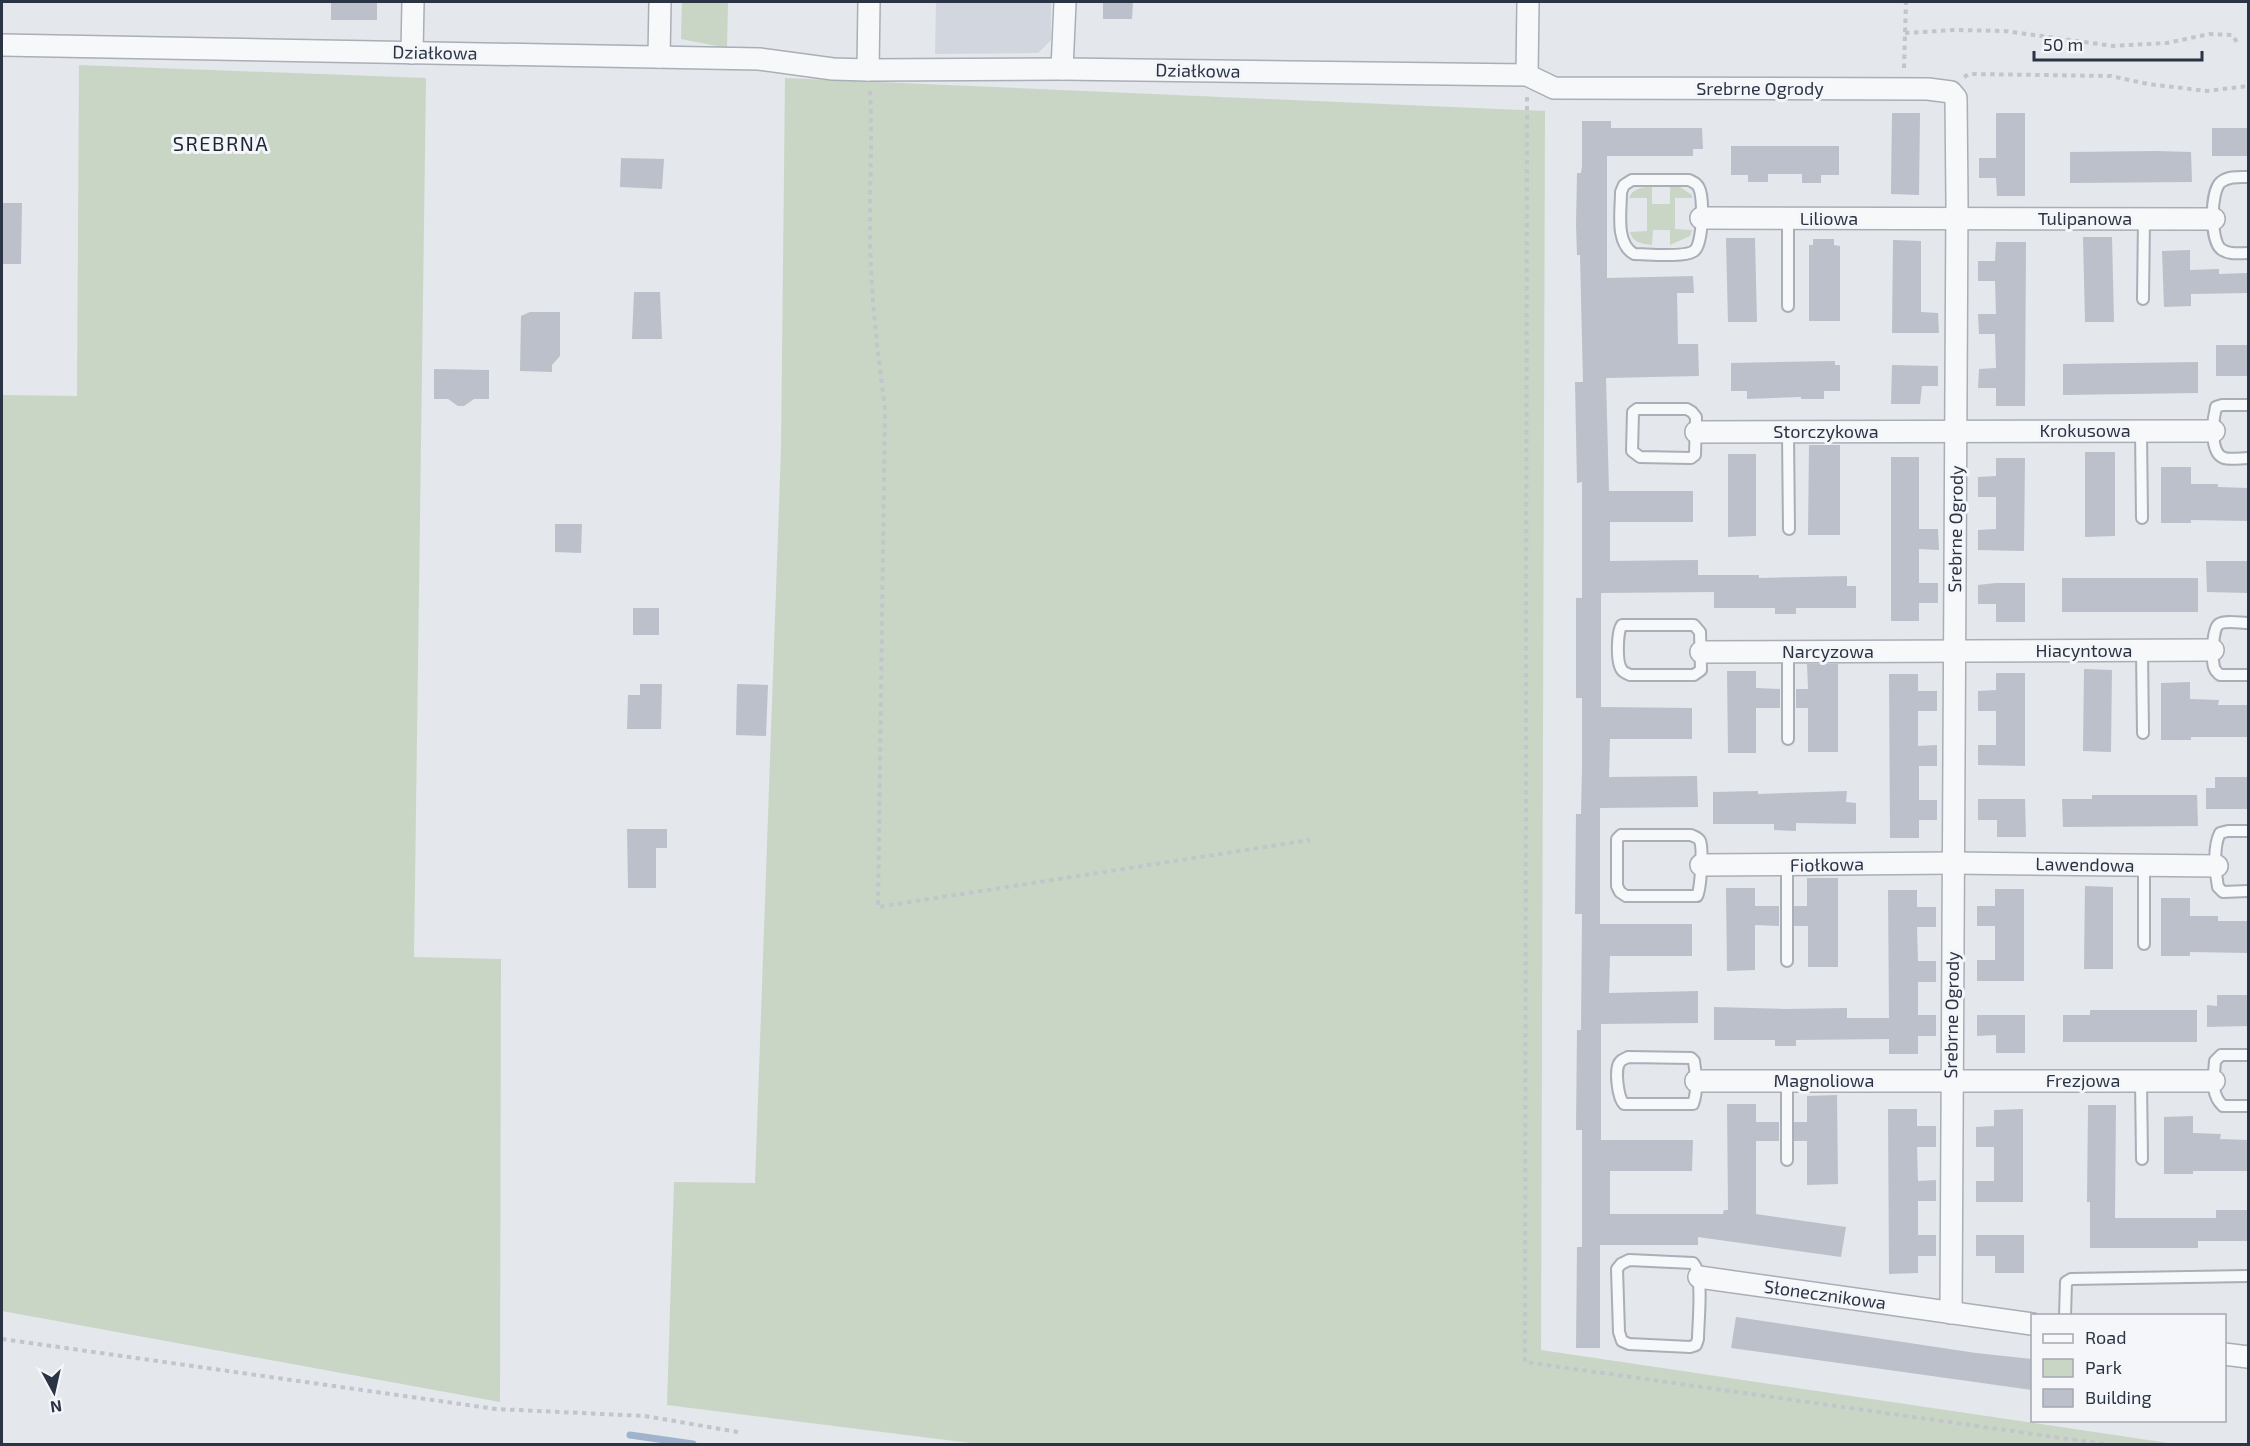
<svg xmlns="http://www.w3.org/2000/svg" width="2250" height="1446" viewBox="0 0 2250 1446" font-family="'Exo 2',sans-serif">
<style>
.built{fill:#d2d6de}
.green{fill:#c9d6c5}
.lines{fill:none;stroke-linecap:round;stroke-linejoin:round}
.stream{stroke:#9fb4cc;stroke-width:7}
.building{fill:#bbc0ca}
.service-casing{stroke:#a9aeb7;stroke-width:14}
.minor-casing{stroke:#a9aeb7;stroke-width:24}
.path{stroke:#c2c5cb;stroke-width:4;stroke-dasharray:4.5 4.5;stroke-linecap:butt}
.service{stroke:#f7f8fa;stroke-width:10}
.minor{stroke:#f7f8fa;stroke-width:21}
.labels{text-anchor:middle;stroke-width:6;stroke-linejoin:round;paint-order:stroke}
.street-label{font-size:18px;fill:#2b3445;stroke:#f4f6f9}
.neighbourhood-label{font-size:20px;letter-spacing:1.5px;fill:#1d2536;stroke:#f4f6f9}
</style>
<rect width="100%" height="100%" fill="#e4e7ec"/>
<path class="built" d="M 936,2 L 1051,2 L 1051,40 L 1038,53 L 935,54 Z"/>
<g class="green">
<path d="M 682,2 L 728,2 L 727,48 L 681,39 Z"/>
<path d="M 79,65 L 426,78 L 414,957 L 501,959 L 500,1402 L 2,1311 L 2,395 L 77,396 Z"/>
<path d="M 785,78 L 1545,111 L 1541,1350 L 2175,1444 L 978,1444 L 667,1405 L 674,1182 L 755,1183 L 781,449 Z"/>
<path d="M 1652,187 L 1652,204 L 1670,204 L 1670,187 L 1680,187 L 1692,195 L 1692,198 L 1675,198 L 1675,229 L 1692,230 L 1690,236 L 1670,245 L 1670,230 L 1653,230 L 1652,245 C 1642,244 1633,243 1630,232 L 1647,231 L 1647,198 L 1629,198 C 1633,188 1642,187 1652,187 Z"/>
</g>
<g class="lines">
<path class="stream" d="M 630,1435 L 693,1444"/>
</g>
<g class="building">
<rect x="331" y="2" width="46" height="18"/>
<path d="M 1103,2 L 1133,2 L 1132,19 L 1103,19 Z"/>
<path d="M 1892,113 L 1920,113 L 1919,195 L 1891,194 Z"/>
<path d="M 1996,113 L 2025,113 L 2025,196 L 1997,196 L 1996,178 L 1979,178 L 1979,158 L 1996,158 Z"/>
<path d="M 1582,121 L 1611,121 L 1611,128 L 1702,128 L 1703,149 L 1693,149 L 1693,156 L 1607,156 L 1607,278 L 1693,276 L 1694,293 L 1677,293 L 1678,344 L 1698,344 L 1699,376 L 1606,378 L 1609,491 L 1693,491 L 1693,522 L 1610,522 L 1610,561 L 1698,560 L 1698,575 L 1759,575 L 1759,578 L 1847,576 L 1847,586 L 1856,586 L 1856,608 L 1796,608 L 1796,614 L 1775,614 L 1775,608 L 1714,608 L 1714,592 L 1601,593 L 1601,707 L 1692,708 L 1692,739 L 1610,739 L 1609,777 L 1697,776 L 1698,807 L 1600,808 L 1600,924 L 1692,924 L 1692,956 L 1610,956 L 1609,993 L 1698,991 L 1698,1023 L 1601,1024 L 1601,1140 L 1693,1140 L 1692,1171 L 1610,1171 L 1610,1214 L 1723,1214 L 1724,1210 L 1728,1210 L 1727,1104 L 1756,1104 L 1756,1122 L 1779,1122 L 1779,1141 L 1756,1141 L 1756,1214 L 1846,1227 L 1841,1257 L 1698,1237 L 1698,1245 L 1600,1245 L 1600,1348 L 1576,1348 L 1577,1247 L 1582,1247 L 1582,1130 L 1576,1130 L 1577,1030 L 1581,1030 L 1582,914 L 1575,914 L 1576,814 L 1581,814 L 1582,769 L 1582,698 L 1576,698 L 1576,598 L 1582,598 L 1582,482 L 1577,483 L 1575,382 L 1583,382 L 1580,255 L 1577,255 L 1576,225 L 1577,173 L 1581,173 L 1582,166 Z"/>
<rect x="2212" y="128" width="36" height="28"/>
<path d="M 1731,146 L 1839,146 L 1839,175 L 1821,175 L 1821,183 L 1802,183 L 1802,174 L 1768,174 L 1768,182 L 1748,182 L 1748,175 L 1731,175 Z"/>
<path d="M 2155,151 L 2191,152 L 2192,182 L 2070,183 L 2070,152 Z"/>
<path d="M 621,158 L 664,159 L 662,189 L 620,187 Z"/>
<path d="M 2,203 L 22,203 L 21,264 L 2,264 Z"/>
<path d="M 2083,237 L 2112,237 L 2114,322 L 2085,322 Z"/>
<path d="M 1726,238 L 1755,238 L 1757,322 L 1728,322 Z"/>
<path d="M 1813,239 L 1834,239 L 1834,245 L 1840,246 L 1840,321 L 1809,321 L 1809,245 L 1813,245 Z"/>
<path d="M 1893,240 L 1921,241 L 1921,312 L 1938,313 L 1939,333 L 1892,333 Z"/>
<path d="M 1996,242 L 2026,242 L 2025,406 L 1996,406 L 1996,388 L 1978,388 L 1979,369 L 1996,368 L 1995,334 L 1979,334 L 1978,314 L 1996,314 L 1995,281 L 1978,281 L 1978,261 L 1995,261 Z"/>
<path d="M 2190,250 L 2190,270 L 2219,269 L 2219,274 L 2248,273 L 2248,293 L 2191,294 L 2191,306 L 2164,307 L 2162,251 Z"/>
<path d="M 634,292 L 660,292 L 662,339 L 632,339 Z"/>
<path d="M 530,312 L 560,312 L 560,356 L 552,365 L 552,372 L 520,371 L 521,316 Z"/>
<rect x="2216" y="345" width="32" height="31"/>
<path d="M 1835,361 L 1835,365 L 1840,365 L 1840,391 L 1824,391 L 1824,399 L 1801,399 L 1801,397 L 1747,399 L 1747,391 L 1731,391 L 1731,363 Z"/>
<path d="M 2198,362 L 2198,393 L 2063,395 L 2063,364 Z"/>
<path d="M 1892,365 L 1938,366 L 1938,386 L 1922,386 L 1920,404 L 1891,404 Z"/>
<path d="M 434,369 L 489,370 L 489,399 L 474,399 L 464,406 L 458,406 L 448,399 L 434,399 Z"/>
<path d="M 1809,445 L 1840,445 L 1840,535 L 1808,535 Z"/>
<path d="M 2085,452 L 2115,452 L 2115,536 L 2085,537 Z"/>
<path d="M 1728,454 L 1756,454 L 1756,536 L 1728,537 Z"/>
<path d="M 1891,457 L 1919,457 L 1919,529 L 1938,529 L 1939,550 L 1919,549 L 1919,583 L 1938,583 L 1938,603 L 1919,603 L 1919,621 L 1891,621 Z"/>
<path d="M 1996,458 L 2025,458 L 2024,551 L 1978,550 L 1978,530 L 1996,529 L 1996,497 L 1978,497 L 1978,477 L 1996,476 Z"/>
<path d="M 2161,467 L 2191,467 L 2191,484 L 2218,484 L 2218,487 L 2248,488 L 2248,521 L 2191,520 L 2191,523 L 2161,523 Z"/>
<path d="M 555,524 L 582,524 L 581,553 L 555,552 Z"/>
<path d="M 2206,561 L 2248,561 L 2248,593 L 2207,592 Z"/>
<rect x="2062" y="578" width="136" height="34"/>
<path d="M 1996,583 L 2025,583 L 2025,622 L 1996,622 L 1996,604 L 1978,604 L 1978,585 Z"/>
<rect x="633" y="608" width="26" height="27"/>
<path d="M 1807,664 L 1838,664 L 1838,752 L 1808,752 L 1808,708 L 1796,708 L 1796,689 L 1808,689 Z"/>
<path d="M 2084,669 L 2112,670 L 2111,752 L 2083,751 Z"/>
<path d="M 1727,671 L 1756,671 L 1756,688 L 1780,689 L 1780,708 L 1756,708 L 1756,753 L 1728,753 Z"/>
<path d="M 1996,673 L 2025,673 L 2025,766 L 1978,765 L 1978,745 L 1996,745 L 1996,711 L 1978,711 L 1978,691 L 1996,690 Z"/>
<path d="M 1889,674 L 1918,674 L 1918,691 L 1937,691 L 1937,711 L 1918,711 L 1918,746 L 1937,745 L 1937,766 L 1919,766 L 1919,800 L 1937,800 L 1937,820 L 1919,820 L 1919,838 L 1890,838 Z"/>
<path d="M 2190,682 L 2190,699 L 2219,700 L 2218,705 L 2248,705 L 2248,737 L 2191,737 L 2191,740 L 2161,740 L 2161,683 Z"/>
<path d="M 640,684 L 662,684 L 661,729 L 627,729 L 628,695 L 640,695 Z"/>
<path d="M 737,684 L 768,685 L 766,736 L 736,735 Z"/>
<path d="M 2215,777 L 2248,777 L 2248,809 L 2206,809 L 2206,788 L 2215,788 Z"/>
<path d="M 1758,791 L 1758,794 L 1847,791 L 1846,802 L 1856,803 L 1856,824 L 1796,823 L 1796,831 L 1774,830 L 1774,824 L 1713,824 L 1713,792 Z"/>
<path d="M 2092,795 L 2197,795 L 2198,826 L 2063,827 L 2062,799 L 2092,799 Z"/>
<path d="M 1978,799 L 2025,799 L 2026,837 L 1997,837 L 1997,820 L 1978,820 Z"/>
<path d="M 627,829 L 667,829 L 667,848 L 656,848 L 656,888 L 628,888 Z"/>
<path d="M 1807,878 L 1838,878 L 1838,967 L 1808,967 L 1808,926 L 1794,926 L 1794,906 L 1807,906 Z"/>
<path d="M 2085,886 L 2113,887 L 2113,969 L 2084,969 Z"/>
<path d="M 1726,888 L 1755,888 L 1755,906 L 1779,906 L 1779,926 L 1755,925 L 1755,970 L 1727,971 Z"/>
<path d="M 1995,889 L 2024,889 L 2024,981 L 1977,981 L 1977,960 L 1995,960 L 1995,926 L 1977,926 L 1977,906 L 1995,906 Z"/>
<path d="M 1888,890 L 1917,890 L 1917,907 L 1936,907 L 1936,927 L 1917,927 L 1918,961 L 1936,961 L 1936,982 L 1918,982 L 1918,1015 L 1936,1015 L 1936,1036 L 1918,1036 L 1918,1054 L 1889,1054 L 1889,1039 L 1796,1040 L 1796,1046 L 1775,1046 L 1775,1040 L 1714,1040 L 1714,1007 L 1786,1009 L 1847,1008 L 1847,1018 L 1889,1018 Z"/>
<path d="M 2161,898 L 2190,898 L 2190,916 L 2218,916 L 2218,921 L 2248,921 L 2248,953 L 2190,952 L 2190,956 L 2161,956 Z"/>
<path d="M 2217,995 L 2248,995 L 2248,1026 L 2207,1027 L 2207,1005 L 2217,1006 Z"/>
<path d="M 2090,1010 L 2197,1010 L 2197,1042 L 2063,1042 L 2063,1015 L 2090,1015 Z"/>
<path d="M 1977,1015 L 2025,1015 L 2025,1053 L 1996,1053 L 1996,1035 L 1977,1036 Z"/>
<path d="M 1837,1095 L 1838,1184 L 1807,1185 L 1807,1141 L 1794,1141 L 1794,1122 L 1807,1122 L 1807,1096 Z"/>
<path d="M 2088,1105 L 2116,1105 L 2115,1218 L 2216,1218 L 2216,1210 L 2248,1210 L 2248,1241 L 2198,1241 L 2198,1248 L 2090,1248 L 2090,1202 L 2087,1202 Z"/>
<path d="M 1888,1109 L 1917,1109 L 1917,1126 L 1936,1126 L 1936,1147 L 1917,1147 L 1918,1181 L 1936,1180 L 1936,1201 L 1918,1201 L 1918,1235 L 1936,1235 L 1936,1256 L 1918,1256 L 1918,1273 L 1889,1274 Z"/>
<path d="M 2023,1109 L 2023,1202 L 1976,1202 L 1976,1181 L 1994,1181 L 1994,1147 L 1976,1147 L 1976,1127 L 1994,1126 L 1994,1110 Z"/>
<path d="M 2193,1116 L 2193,1133 L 2221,1134 L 2220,1139 L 2248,1140 L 2248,1171 L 2193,1171 L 2193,1174 L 2164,1174 L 2164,1117 Z"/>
<path d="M 1976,1235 L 2024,1235 L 2024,1273 L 1995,1273 L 1995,1256 L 1976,1256 Z"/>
<path d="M 1736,1317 L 1976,1353 L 2032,1359 L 2032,1390 L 1731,1348 Z"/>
</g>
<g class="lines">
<defs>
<g id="service">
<path d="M 2248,177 C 2239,177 2229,176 2221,182 C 2210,191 2210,240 2221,249 C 2229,255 2239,253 2248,253"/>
<path d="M 1632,180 L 1689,180 C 1693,182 1697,183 1699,188 C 1704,198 1703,245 1694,251 C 1683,258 1648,254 1634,254 C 1615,243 1621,212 1621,192 L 1624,185 Z"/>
<path d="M 2143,299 L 2144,219"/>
<path d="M 1788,306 L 1788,219"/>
<path d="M 2248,405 L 2222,405 L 2216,407 C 2213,419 2209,453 2224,458 C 2230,460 2241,458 2248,458"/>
<path d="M 1637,409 L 1687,409 L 1692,412 L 1696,417 L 1695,455 L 1691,458 L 1640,457 L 1632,451 L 1633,412 Z"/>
<path d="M 2141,431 L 2142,518"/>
<path d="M 1788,432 L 1789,529"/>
<path d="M 2248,623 C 2240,623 2226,620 2219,624 C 2212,629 2212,659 2214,667 C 2215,671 2217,672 2220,675 L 2248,675"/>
<path d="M 1622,625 L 1694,625 L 1700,632 L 1701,670 L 1694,675 L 1630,675 C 1628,674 1623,672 1622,670 C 1616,663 1617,631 1622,625 Z"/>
<path d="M 2142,651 L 2143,733"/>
<path d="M 1788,652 L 1788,739"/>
<path d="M 2248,831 L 2228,831 L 2220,833 C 2213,846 2215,872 2218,887 L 2223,892 L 2248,891"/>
<path d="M 1621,835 L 1691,835 C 1695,837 1698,837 1700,841 C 1703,848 1701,888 1697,896 L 1626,896 L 1620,892 L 1617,886 L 1617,839 Z"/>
<path d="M 1787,865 L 1787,961"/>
<path d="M 2144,944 L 2144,866"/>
<path d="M 2248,1055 L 2221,1055 L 2215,1061 C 2214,1077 2210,1094 2223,1106 L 2248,1106"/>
<path d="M 1628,1057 L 1691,1058 L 1694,1061 C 1696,1075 1698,1090 1693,1104 L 1624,1104 C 1618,1098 1614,1069 1620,1062 C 1622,1059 1625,1059 1628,1057 Z"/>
<path d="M 2141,1080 L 2142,1159"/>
<path d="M 1787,1081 L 1787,1160"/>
<path d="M 1629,1260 L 1693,1263 C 1704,1273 1698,1322 1698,1339 L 1696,1345 L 1690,1347 L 1629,1344 L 1622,1341 L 1619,1332 L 1617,1269 L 1621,1264 Z"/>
<path d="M 2065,1316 L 2066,1282 L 2071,1279 L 2248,1276"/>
</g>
<g id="minor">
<path d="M 2,45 L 759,59 L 833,69 L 868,70 L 1062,69 L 1527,75 L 1554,88 L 1928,89 L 1951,92 L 1956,98 L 1957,202 L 1951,1313"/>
<path d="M 412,53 L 413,2"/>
<path d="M 659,57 L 660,2"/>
<path d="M 1062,69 L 1065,2"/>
<path d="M 868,70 L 869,2"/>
<path d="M 1527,75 L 1528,2"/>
<path d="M 1701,218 L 2214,219"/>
<path d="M 1696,432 L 2214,431"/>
<path d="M 1701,652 L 2213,650"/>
<path d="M 1701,865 L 1954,863 L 2217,866"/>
<path d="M 1696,1081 L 2214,1081"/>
<path d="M 1699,1277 L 2032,1324"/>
<path d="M 2224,1354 L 2248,1357"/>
</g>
</defs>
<use href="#service" class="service-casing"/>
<use href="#minor" class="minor-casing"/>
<g class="path">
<path d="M 1905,33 L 1955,30 L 2005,31 L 2113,46 L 2167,43 L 2209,34 L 2232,35 L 2237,42"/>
<path d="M 1904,68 L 1906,2"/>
<path d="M 1964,77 L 1969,74 L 2111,76 L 2148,84 L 2207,91 L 2248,86"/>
<path d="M 870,91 C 873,150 868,208 871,267 C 873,315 879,362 885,409 L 878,907 L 1310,840"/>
<path d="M 1527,97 L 1525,1362 L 2104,1444"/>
<path d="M 2,1339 L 496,1409 L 645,1416 L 738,1432"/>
</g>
<use href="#service" class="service"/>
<use href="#minor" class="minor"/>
</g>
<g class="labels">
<g class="street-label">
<text transform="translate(435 53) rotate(1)" y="6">Działkowa</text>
<text transform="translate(1198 71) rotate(1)" y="6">Działkowa</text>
<text x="1760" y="95">Srebrne Ogrody</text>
<text x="1829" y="225">Liliowa</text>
<text x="2085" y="225">Tulipanowa</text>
<text x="2085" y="437">Krokusowa</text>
<text x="1826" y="438">Storczykowa</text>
<text transform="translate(1956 529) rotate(-89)" y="6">Srebrne Ogrody</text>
<text x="2084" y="657">Hiacyntowa</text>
<text x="1828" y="658">Narcyzowa</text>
<text transform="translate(1827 865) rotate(-1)" y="6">Fiołkowa</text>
<text transform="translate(2085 865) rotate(1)" y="6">Lawendowa</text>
<text transform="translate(1952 1015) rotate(-89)" y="6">Srebrne Ogrody</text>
<text x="1824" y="1087">Magnoliowa</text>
<text x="2083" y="1087">Frezjowa</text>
<text transform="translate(1825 1295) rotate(8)" y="6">Słonecznikowa</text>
</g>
<g class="neighbourhood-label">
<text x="221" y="151">SREBRNA</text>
</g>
</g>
<rect width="2250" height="1446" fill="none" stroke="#2b3445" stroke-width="6"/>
<rect x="2031" y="1314" width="195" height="108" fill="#f4f6f9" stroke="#a4a8b1" stroke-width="1.5"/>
<rect x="2043" y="1334" width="30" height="9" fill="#f7f8fa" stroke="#a4a8b1" stroke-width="1.5"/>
<text x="2085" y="1344" font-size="18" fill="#2b3445">Road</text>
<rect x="2043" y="1359" width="30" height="18" fill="#c9d6c5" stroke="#a4a8b1" stroke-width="1.5"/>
<text x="2085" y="1374" font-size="18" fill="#2b3445">Park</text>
<rect x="2043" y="1389" width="30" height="18" fill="#bbc0ca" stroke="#a4a8b1" stroke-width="1.5"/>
<text x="2085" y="1404" font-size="18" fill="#2b3445">Building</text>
<g transform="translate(54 1392) rotate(172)" stroke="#f4f6f9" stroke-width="4.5" paint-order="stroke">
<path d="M0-4.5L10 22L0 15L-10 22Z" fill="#2b3445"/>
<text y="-9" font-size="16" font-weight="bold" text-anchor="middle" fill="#2b3445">N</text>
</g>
<path d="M2034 51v9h168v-9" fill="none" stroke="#2b3445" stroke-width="3"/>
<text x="2043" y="51" font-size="18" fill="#2b3445" stroke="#f4f6f9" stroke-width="4.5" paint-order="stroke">50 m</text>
</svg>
